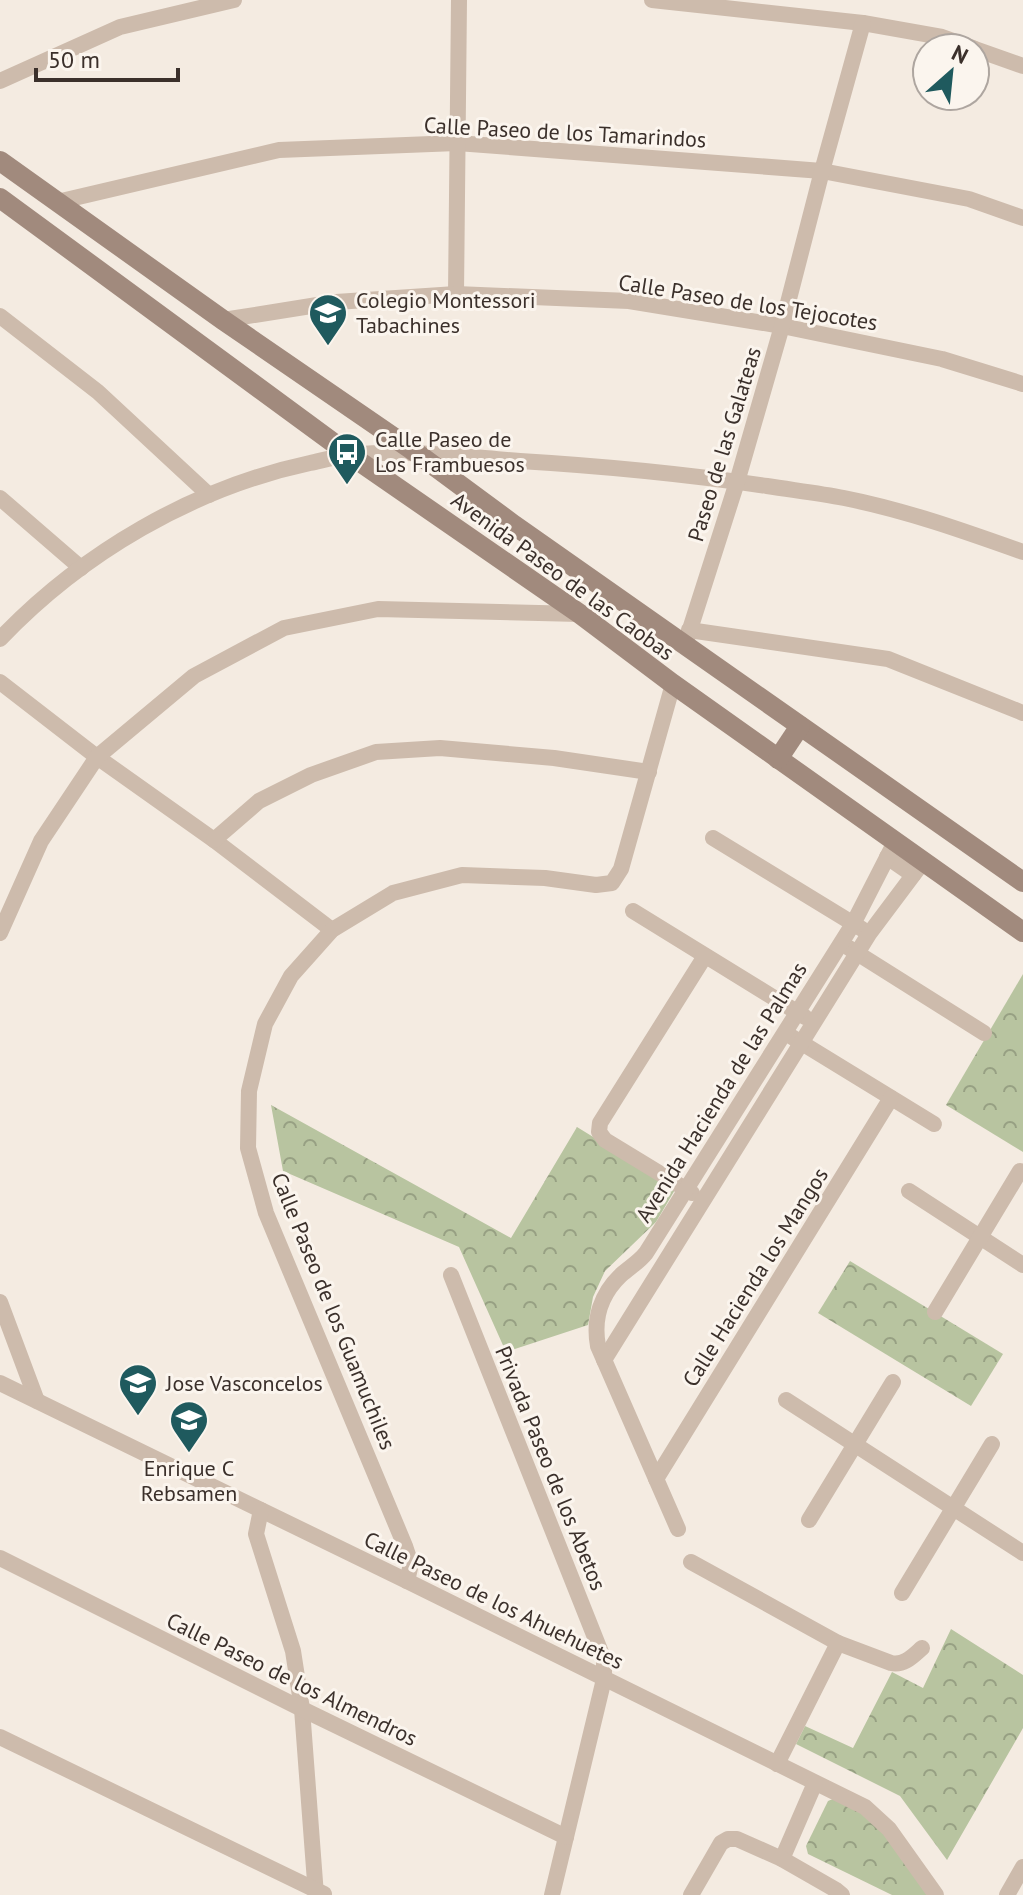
<svg xmlns="http://www.w3.org/2000/svg" width="1023" height="1895" viewBox="0 0 1023 1895" font-family="'PT Sans',sans-serif">
<style>
.forest{fill:url(#forest-crowns)}
.lines{fill:none;stroke-linecap:round;stroke-linejoin:round}
.minor{stroke:#cdbbac;stroke-width:16}
.secondary{stroke:#a18a7d;stroke-width:20}
.labels{text-anchor:middle;stroke-width:6;stroke-linejoin:round;paint-order:stroke}
.street-label{font-size:22px;fill:#3b302b;stroke:#fbf5ee}
.poi-label{font-size:22px;fill:#3b302b;stroke:#fbf5ee;text-anchor:start}
</style>
<defs>
<pattern id="forest-crowns" width="20" height="18" patternUnits="userSpaceOnUse" patternTransform="scale(2)"><rect width="20" height="18" fill="#b8c4a0"/><path d="M2 6a3 3 0 1 1 6 0M12 15a3 3 0 1 1 6 0" fill="none" stroke="#97a083"/></pattern>
</defs>
<rect width="100%" height="100%" fill="#f4ebe1"/>
<g class="forest">
<path d="M 1023,974 L 1023,1152 L 946,1105 Z"/>
<path d="M 271,1105 L 511,1238 L 577,1127 L 676,1188 L 656,1222 L 605,1271 L 593,1297 L 588,1325 L 506,1352 L 459,1247 L 283,1171 Z"/>
<path d="M 850,1261 L 1003,1354 L 971,1406 L 818,1313 Z"/>
<path d="M 951,1629 L 1023,1675 L 1023,1728 L 947,1860 L 900,1796 L 796,1744 L 805,1726 L 853,1748 L 892,1672 L 923,1688 Z"/>
<path d="M 835,1798 L 875,1820 L 927,1895 L 892,1895 L 808,1854 L 806,1846 L 828,1801 Z"/>
</g>
<g class="lines">
<g class="minor">
<path d="M 652,0 L 863,23 L 942,37 L 973,48"/>
<path d="M 975,49 L 1023,66"/>
<path d="M 0,81 L 120,27 L 234,0"/>
<path d="M 57,202 L 279,150 L 457,143 L 822,171 L 969,199 L 1023,218"/>
<path d="M 456,294 L 459,0"/>
<path d="M 0,316 L 98,392 L 209,495"/>
<path d="M 223,320 L 336,302 L 456,294 L 629,301 L 782,326 L 942,359 L 1023,384"/>
<path d="M 0,498 L 81,568"/>
<path d="M 689,630 L 888,659 L 1023,713"/>
<path d="M 0,639 C 82,553 193,488 310,463 C 324,460 338,456 352,455 C 407,449 465,457 520,461 C 603,466 685,474 767,486 C 792,490 819,493 844,498 C 905,510 964,531 1023,552"/>
<path d="M 685,645 L 737,482 L 782,326 L 822,171 L 863,23"/>
<path d="M 0,682 L 97,757 L 214,840 L 332,930"/>
<path d="M 713,838 L 862,929"/>
<path d="M 214,840 L 259,801 L 311,775 L 376,752 L 440,748 L 554,758 L 649,772"/>
<path d="M 887,857 L 913,875"/>
<path d="M 633,911 L 805,1017"/>
<path d="M 0,933 L 41,841 L 97,757 L 194,676 L 284,628 L 378,609 L 580,614"/>
<path d="M 849,948 L 984,1033"/>
<path d="M 792,1037 L 934,1124"/>
<path d="M 909,1191 L 1023,1265"/>
<path d="M 692,1193 L 605,1140 L 599,1132 L 600,1123 L 705,956"/>
<path d="M 451,1275 L 604,1660 L 604,1679 L 552,1895"/>
<path d="M 0,1302 L 37,1401"/>
<path d="M 935,1312 L 1020,1171"/>
<path d="M 604,1360 L 869,934 L 923,862"/>
<path d="M 0,1383 L 407,1581 L 865,1807 L 889,1829 L 936,1895"/>
<path d="M 786,1400 L 1023,1553"/>
<path d="M 656,1479 L 891,1098"/>
<path d="M 261,1510 L 256,1534 L 293,1651 L 302,1709 L 316,1895"/>
<path d="M 809,1520 L 893,1382"/>
<path d="M 678,1529 L 598,1346 C 593,1319 601,1294 621,1275 C 630,1267 639,1262 646,1253 L 853,924 L 895,842"/>
<path d="M 0,1558 L 302,1709 L 566,1837"/>
<path d="M 691,1562 L 838,1643 L 891,1663 C 904,1666 913,1656 922,1648"/>
<path d="M 407,1581 L 411,1564 L 405,1546 L 266,1213 L 248,1148 L 249,1091 L 265,1024 L 291,976 L 332,930 L 393,893 L 462,875 L 545,878 L 596,885 L 612,883 L 621,869 L 673,684"/>
<path d="M 902,1593 L 992,1444"/>
<path d="M 0,1737 L 324,1894"/>
<path d="M 777,1764 L 838,1643"/>
<path d="M 782,1859 L 815,1783"/>
<path d="M 691,1895 L 721,1843 L 728,1839 L 737,1839 L 782,1859 L 836,1890 L 842,1895"/>
<path d="M 1007,1895 L 1023,1867"/>
</g>
<g class="secondary">
<path d="M 0,161 L 223,320 L 418,454 L 514,525 L 1023,882"/>
<path d="M 0,198 L 350,455 L 580,614 L 673,684 L 1023,932"/>
<path d="M 778,759 L 800,726"/>
</g>
</g>
<defs>
<symbol id="school-pin" viewBox="-11 -11 22 30"><path d="M0 17L-7.5 6A9.5 9.5 0 1 1 7.5 6Z" fill="#1f5a5e" stroke="#fbf5ee"/><path d="M0-5L7-2L0 1L-7-2ZM-4 1L0 2.5L4 1V4Q0 6-4 4Z" fill="#fff"/></symbol>
<symbol id="bus-pin" viewBox="-11 -11 22 30"><path d="M0 17L-7.5 6A9.5 9.5 0 1 1 7.5 6Z" fill="#1f5a5e" stroke="#fbf5ee"/><path d="M-5-6H5V4H4V6H2V4H-2V6H-4V4H-5ZM-3.5-4V0h7V-4ZM-3.5 1.2v1.5H-2V1.2ZM2 1.2v1.5H3.5V1.2Z" fill="#fff"/></symbol>
</defs>
<g fill-rule="evenodd">
<use href="#school-pin" x="306" y="291" width="44" height="60"/>
<use href="#bus-pin" x="325" y="430" width="44" height="60"/>
<use href="#school-pin" x="116" y="1361" width="44" height="60"/>
<use href="#school-pin" x="167" y="1398" width="44" height="60"/>
</g>
<g class="labels">
<g class="street-label">
<text transform="translate(565 132) rotate(3)" y="8">Calle Paseo de los Tamarindos</text>
<text transform="translate(748 302) rotate(9)" y="8">Calle Paseo de los Tejocotes</text>
<text transform="translate(724 444) rotate(-73)" y="8">Paseo de las Galateas</text>
<text transform="translate(563 576) rotate(36)" y="8">Avenida Paseo de las Caobas</text>
<text transform="translate(721 1092) rotate(-58)" y="8">Avenida Hacienda de las Palmas</text>
<text transform="translate(755 1277) rotate(-58)" y="8">Calle Hacienda los Mangos</text>
<text transform="translate(334 1311) rotate(68)" y="8">Calle Paseo de los Guamuchiles</text>
<text transform="translate(551 1468) rotate(68)" y="8">Privada Paseo de los Abetos</text>
<text transform="translate(494 1600) rotate(26)" y="8">Calle Paseo de los Ahuehuetes</text>
<text transform="translate(292 1679) rotate(26)" y="8">Calle Paseo de los Almendros</text>
</g>
<g class="poi-label">
<text x="356" y="308">Colegio Montessori<tspan x="356" dy="25">Tabachines</tspan></text>
<text x="375" y="447">Calle Paseo de<tspan x="375" dy="25">Los Frambuesos</tspan></text>
<text x="166" y="1391">Jose Vasconcelos</text>
<text x="189" y="1476" text-anchor="middle">Enrique C<tspan x="189" dy="25">Rebsamen</tspan></text>
</g>
</g>
<g transform="translate(951 72) rotate(27)"><circle r="38" fill="#fbf5ee" stroke="#aea6a0" stroke-width="2"/>
<path d="M0-6L14 30L0 20L-14 30Z" fill="#1f5a5e"/>
<text y="-12" font-size="22" font-weight="bold" text-anchor="middle" fill="#3b302b">N</text>
</g>
<path d="M36 68v12h142v-12" fill="none" stroke="#3b302b" stroke-width="4"/>
<text x="48" y="68" font-size="24" fill="#3b302b" stroke="#fbf5ee" stroke-width="6" paint-order="stroke">50 m</text>
</svg>
